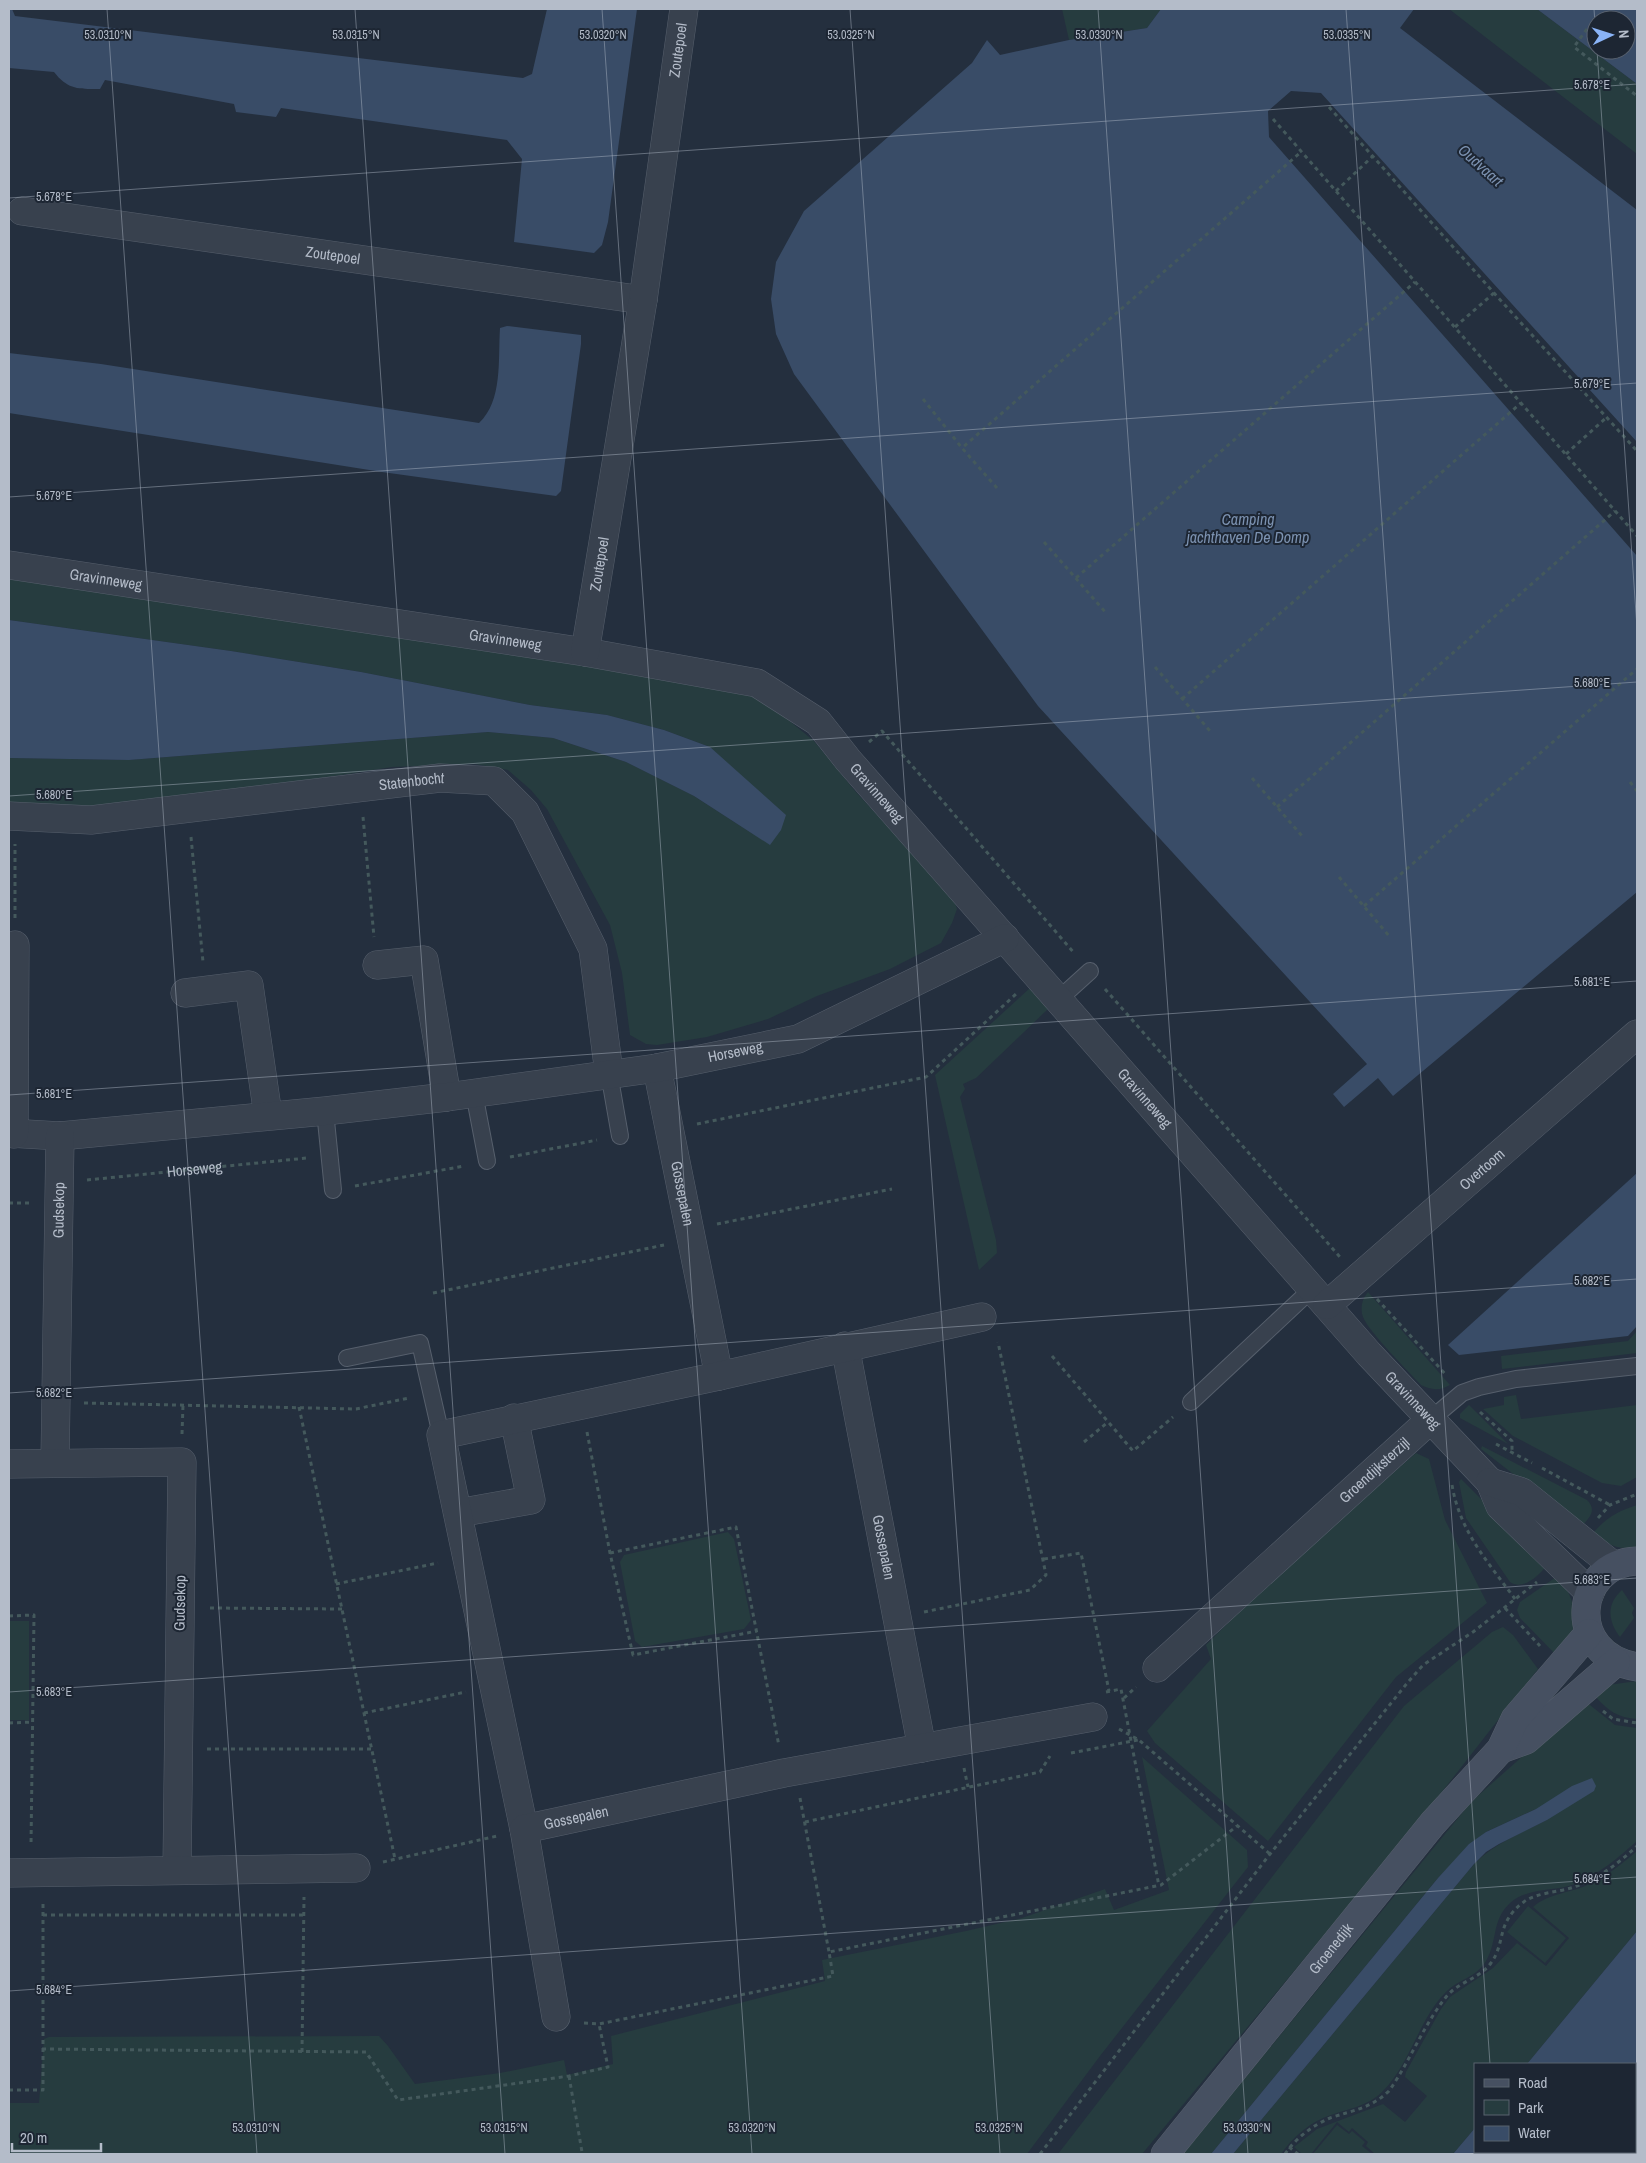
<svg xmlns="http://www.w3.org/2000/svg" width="1646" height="2163" viewBox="0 0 1646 2163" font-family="'Archivo Narrow',sans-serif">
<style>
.green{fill:#263c3f}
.water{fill:#394c67;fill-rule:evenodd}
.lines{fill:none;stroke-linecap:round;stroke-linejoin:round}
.lane-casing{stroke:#565f6c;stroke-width:18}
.street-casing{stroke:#565f6c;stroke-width:29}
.secondary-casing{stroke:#565f6c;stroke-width:29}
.path{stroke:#44595c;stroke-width:3;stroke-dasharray:4 4;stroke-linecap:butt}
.lane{stroke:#38414e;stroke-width:16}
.street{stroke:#38414e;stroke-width:28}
.secondary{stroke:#465061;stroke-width:28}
.ticks{fill:none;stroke:#b4bcc9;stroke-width:1;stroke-opacity:0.45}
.labels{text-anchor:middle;stroke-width:4;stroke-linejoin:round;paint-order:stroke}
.street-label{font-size:15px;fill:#b4bcc9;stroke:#1d2633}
.water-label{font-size:16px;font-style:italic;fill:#7c92b1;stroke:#1d2633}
.ticks-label{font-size:12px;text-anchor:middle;fill:#b4bcc9;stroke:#1d2633;stroke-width:4;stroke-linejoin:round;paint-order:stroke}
</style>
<rect width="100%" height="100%" fill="#242f3e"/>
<g class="green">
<path d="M 1062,9 L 1161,9 L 1147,28 L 1069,40 Z"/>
<path d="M 1449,9 L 1537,9 L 1637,84 L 1637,154 Z"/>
<path d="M 9,577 L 624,672 L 755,697 L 781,714 L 814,741 L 855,791 L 953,897 L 957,909 L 952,923 L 941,943 L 890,969 L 817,996 L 768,1019 L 707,1037 L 657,1045 L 646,1044 L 630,1035 L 622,973 L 610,925 L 547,809 L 531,790 L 508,770 L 475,764 L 392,767 L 178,801 L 134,805 L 51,808 L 9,803 L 9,758 L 129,760 L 488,732 L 553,738 L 626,762 L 694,796 L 753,834 L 710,747 L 664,730 L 607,715 L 530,705 L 361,672 L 231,651 L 9,620 Z"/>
<path d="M 1030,988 L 1048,1009 L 976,1078 L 963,1084 L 965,1089 L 960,1097 L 996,1240 L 997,1253 L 979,1270 L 935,1075 Z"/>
<path d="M 1368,1292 L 1450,1385 C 1440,1391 1431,1390 1421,1385 C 1408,1371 1369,1332 1363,1317 C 1360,1308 1362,1299 1368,1292 Z"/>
<path d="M 1637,1331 L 1637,1353 L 1502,1369 L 1501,1356 L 1628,1341 Z"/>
<path d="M 1516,1395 L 1521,1419 L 1637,1405 L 1637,1477 L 1621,1486 L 1602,1483 L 1513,1436 L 1483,1409 L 1504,1405 L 1504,1397 Z"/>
<path d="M 1469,1405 L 1508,1444 L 1460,1418 L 1460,1414 Z"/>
<path d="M 1482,1446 L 1587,1500 C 1597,1510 1590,1517 1582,1526 L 1580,1526 L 1481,1449 Z"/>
<path d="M 1416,1453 L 1429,1459 L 1445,1520 L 1487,1603 L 1396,1677 L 1268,1841 L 1155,1743 L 1147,1731 L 1211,1659 L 1206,1645 L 1273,1578 Z"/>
<path d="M 1461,1479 L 1547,1565 C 1539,1576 1522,1591 1510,1582 L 1466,1518 L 1459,1482 Z"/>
<path d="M 1637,1505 L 1637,1548 C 1616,1549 1610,1546 1593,1533 C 1606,1518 1618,1511 1637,1505 Z"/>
<path d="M 728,1532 L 734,1539 L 751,1620 L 744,1629 L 642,1647 L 635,1641 L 620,1562 L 624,1555 Z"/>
<path d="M 1556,1577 C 1573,1590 1580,1620 1569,1639 C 1565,1645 1560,1650 1556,1655 L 1520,1618 L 1517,1610 L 1520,1602 Z"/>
<path d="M 1622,1590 L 1634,1608 L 1632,1613 L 1634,1618 L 1620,1637 C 1608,1621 1606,1604 1622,1590 Z"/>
<rect x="9" y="1621" width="20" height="99"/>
<path d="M 1503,1627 L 1513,1635 L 1538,1669 L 1423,1816 L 1142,2154 L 1058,2154 L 1404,1706 L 1492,1632 Z"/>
<path d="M 1637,1681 L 1637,1719 C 1618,1718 1607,1710 1595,1696 L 1608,1685 Z"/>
<path d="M 1585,1701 L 1615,1725 L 1637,1728 L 1637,1841 C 1618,1858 1599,1874 1575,1884 C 1554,1892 1528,1887 1510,1903 C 1491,1921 1498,1941 1486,1961 C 1476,1978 1458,1979 1445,1993 C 1419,2019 1410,2065 1382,2092 C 1368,2106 1348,2109 1331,2115 C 1311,2121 1293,2137 1281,2154 L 1233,2154 L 1474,1864 C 1495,1843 1521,1833 1547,1820 L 1536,1809 L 1486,1832 L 1438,1878 L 1211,2154 L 1183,2154 L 1472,1801 Z"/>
<path d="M 1142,1757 L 1247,1850 L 1248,1867 L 1100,2056 L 1027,2154 L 9,2154 L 9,2103 L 39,2103 L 44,2039 L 49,2037 L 379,2036 L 388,2046 L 415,2084 L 500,2073 L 564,2060 L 567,2075 L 613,2064 L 611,2036 L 825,1981 L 822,1960 L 966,1931 L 1022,1918 L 1105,1889 L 1114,1910 L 1169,1890 Z"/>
<path d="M 1637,1851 L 1637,1931 L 1527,2064 L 1475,2064 L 1475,2128 L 1453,2154 L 1375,2154 L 1366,2146 L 1368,2142 L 1352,2128 L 1349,2132 L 1337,2122 L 1311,2154 L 1302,2154 L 1294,2147 L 1317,2129 L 1383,2104 L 1405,2122 L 1427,2096 L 1405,2077 L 1406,2072 L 1441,2009 L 1450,1997 L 1493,1968 L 1517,1943 L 1546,1966 L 1569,1938 L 1533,1907 C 1549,1893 1571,1893 1590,1884 C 1607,1876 1623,1863 1637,1851 Z"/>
<path d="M 1528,1906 L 1566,1938 L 1545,1963 L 1507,1932 Z"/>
<path d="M 1337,2125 L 1349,2134 L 1352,2131 L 1365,2142 L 1362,2146 L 1372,2154 L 1313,2154 Z"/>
</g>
<g class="water">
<path d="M 9,9 L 12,9 L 15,16 L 523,78 L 532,74 L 547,9 L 637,9 L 608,222 L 602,245 L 594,253 L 514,242 L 522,159 L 507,140 L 281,108 L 276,117 L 236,112 L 234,104 L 105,80 L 100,89 C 79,89 68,90 54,72 L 9,68 Z"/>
<path d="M 1161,9 L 1414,9 L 1400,28 L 1637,210 L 1637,442 L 1321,93 L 1291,91 L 1268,111 L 1269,137 L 1637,556 L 1637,892 L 1393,1096 L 1378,1078 L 1344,1107 L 1333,1094 L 1367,1064 L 1038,706 L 794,374 L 776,334 L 771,299 L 776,262 L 804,211 L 972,63 L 987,40 L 1000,55 L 1069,40 L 1147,28 Z"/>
<path d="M 1537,9 L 1637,9 L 1637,84 ZM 1596,20 L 1626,20 L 1626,50 L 1596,50 Z"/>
<path d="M 507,326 L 581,335 L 581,344 L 561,491 L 556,496 L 382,472 L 9,413 L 9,353 L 101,364 L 479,423 C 503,401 498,359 500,328 Z"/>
<path d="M 9,620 L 231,651 L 361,672 L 530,705 L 607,715 L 664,730 L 710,747 L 786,815 L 781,830 L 770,845 L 694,796 L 626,762 L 553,738 L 488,732 L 129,760 L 9,758 Z"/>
<path d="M 1637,1173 L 1637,1326 L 1628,1336 L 1459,1355 L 1448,1345 Z"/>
<path d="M 1592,1778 L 1596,1786 L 1594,1791 L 1547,1820 L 1499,1844 L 1486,1852 L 1474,1864 L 1233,2154 L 1211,2154 L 1438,1878 L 1469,1844 L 1486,1832 L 1536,1809 L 1572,1786 Z"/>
<path d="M 1637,1931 L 1637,2100 L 1635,2103 L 1635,2064 L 1527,2064 Z"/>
<path d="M 1475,2128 L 1475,2152 L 1595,2152 L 1593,2154 L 1453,2154 Z"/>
</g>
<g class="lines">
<defs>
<g id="lane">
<path d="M 1058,1000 L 1090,971"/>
<path d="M 609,1073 L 620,1136"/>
<path d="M 474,1093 L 487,1161"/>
<path d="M 325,1111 L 333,1190"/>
<path d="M 347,1358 L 420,1343 L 441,1435"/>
<path d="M 1191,1402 L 1313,1288"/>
<path d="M 1430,1420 L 1462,1393 L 1479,1387 L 1516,1379 L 1637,1366"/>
</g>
<g id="street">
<path id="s2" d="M 22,211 L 643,300"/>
<path id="s3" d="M 9,565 L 585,652 L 757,683 L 818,722 L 848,760 L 1369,1354 L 1490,1482 L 1500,1506 L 1590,1593"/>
<path id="s4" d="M 585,652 L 643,300 L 684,9"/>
<path id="s5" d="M 9,816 L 91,820 L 440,778 L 494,781 L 525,812 L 593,949 L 609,1073"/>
<path d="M 377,965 L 424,960 L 447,1097"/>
<path d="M 185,993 L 249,985 L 268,1115"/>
<path id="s6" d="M 657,1068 L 719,1376"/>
<path id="s7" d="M 9,1133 L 60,1136 L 325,1111 L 447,1097 L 657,1068 L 798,1039 L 1005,938"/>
<path d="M 14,1134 L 15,945"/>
<path id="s8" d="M 1327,1305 L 1637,1034"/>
<path id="s9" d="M 845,1346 L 922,1748"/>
<path id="s10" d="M 55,1462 L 60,1136"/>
<path d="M 9,1464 L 182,1462 L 177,1870"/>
<path d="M 1490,1482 L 1522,1492 L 1614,1566"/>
<path d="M 458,1513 L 531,1500 L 514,1418"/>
<path id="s11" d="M 1157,1668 L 1430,1420"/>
<path d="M 524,1829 L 441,1435 L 719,1376 L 982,1317"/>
<path d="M 9,1873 L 356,1868"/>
<path id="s12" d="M 556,2017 L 524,1829 L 784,1773 L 1093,1717"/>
</g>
<g id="secondary">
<path d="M 1637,1561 C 1574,1563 1564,1655 1637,1667"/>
<path d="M 1501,1749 L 1526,1740 L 1616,1662"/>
<path id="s13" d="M 1165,2154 L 1433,1823 L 1501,1749 L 1515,1719 L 1589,1633"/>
</g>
</defs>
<use href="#lane" class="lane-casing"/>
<use href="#street" class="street-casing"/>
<use href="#secondary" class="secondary-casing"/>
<g class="path">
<path d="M 1587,29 L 1574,47 L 1637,96"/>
<path d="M 1329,107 L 1494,293 L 1637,451"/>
<path d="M 1273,119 L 1637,536"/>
<path d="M 1336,191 L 1373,156"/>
<path d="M 1455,327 L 1494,293"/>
<path d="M 923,399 L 962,448"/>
<path d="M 1566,454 L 1607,417"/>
<path d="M 997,488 L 962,448 L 1301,152"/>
<path d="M 1044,542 L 1107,614"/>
<path d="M 1076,578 L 1415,282"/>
<path d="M 1155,667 L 1210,731"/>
<path d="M 1182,699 L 1521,403"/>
<path d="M 869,742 L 882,731 L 1075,954"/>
<path d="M 1252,778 L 1302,836"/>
<path d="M 1630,782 L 1637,791"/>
<path d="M 1277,807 L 1615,511"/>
<path d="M 363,817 L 374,937"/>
<path d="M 191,837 L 203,962"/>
<path d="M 1339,877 L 1390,937"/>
<path d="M 1364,906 L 1637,669"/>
<path d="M 15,918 L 15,844"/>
<path d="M 1105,989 L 1340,1257"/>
<path d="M 697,1124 L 926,1077 L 1016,994"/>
<path d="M 510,1157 L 597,1140"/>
<path id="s1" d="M 87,1180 L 307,1158"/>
<path d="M 355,1186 L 464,1166"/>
<path d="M 9,1203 L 31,1203"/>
<path d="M 717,1224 L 892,1189"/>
<path d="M 433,1293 L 664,1245"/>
<path d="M 1377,1299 L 1447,1376"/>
<path d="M 1052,1356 L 1133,1451 L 1173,1417"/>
<path d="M 84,1403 L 356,1409 L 409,1398"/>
<path d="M 299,1407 L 395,1859"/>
<path d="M 1480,1412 L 1512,1441 L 1512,1452"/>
<path d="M 587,1432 L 610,1553 L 633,1655 L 757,1631"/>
<path d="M 182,1434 L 183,1405"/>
<path d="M 1084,1442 L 1108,1422"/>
<path d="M 1496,1444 L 1532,1463"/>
<path d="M 1542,1468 L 1610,1505"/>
<path d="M 1452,1485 C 1460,1532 1488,1562 1515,1599"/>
<path d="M 1598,1518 L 1610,1505 L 1637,1494"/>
<path d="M 610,1553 L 736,1527 L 779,1746"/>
<path d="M 1044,1559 L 1081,1553 L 1109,1691"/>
<path d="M 336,1584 L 438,1563"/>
<path d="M 210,1608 L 342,1609"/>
<path d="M 1505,1608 L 1540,1646"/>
<path d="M 924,1612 L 1030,1590 L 1046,1575 L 998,1342"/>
<path d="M 9,1616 L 34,1615 L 31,1845"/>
<path d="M 1106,1692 L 1121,1689 L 1159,1886"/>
<path d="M 1124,1698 L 1136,1687"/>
<path d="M 1603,1711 L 1613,1719 L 1637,1723"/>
<path d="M 364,1713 L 466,1692"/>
<path d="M 9,1723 L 33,1722"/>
<path d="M 1119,1729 L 1139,1740 L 1270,1854"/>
<path d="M 207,1749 L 371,1749"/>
<path d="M 1071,1753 L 1138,1740"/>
<path d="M 964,1768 L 968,1787"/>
<path d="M 800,1798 L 829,1952"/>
<path d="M 805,1822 L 1040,1772 L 1050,1756"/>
<path d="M 383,1862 L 497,1836"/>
<path d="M 43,1915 L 303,1915"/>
<path d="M 584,2023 L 599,2024 L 833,1976 L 829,1952 L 1161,1885 L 1237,1826"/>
<path d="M 42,2049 L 366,2052 L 398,2100 L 569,2076 L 608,2067 L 599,2024"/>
<path d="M 302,2052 L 304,1897"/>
<path d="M 569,2076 L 582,2152"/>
<path d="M 9,2090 L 43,2090 L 43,1901"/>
<path d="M 1289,2147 L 1298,2154"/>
<path d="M 1040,2154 L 1270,1854 L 1408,1682 L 1423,1665 L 1473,1632 L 1537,1582"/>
<path d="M 1285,2154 C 1295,2139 1313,2125 1330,2118 C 1353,2110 1370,2109 1389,2091 C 1410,2061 1423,2026 1446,1997 C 1458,1982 1479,1979 1491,1963 C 1506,1942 1496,1925 1521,1904 C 1535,1892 1557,1893 1574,1887 C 1598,1879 1619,1863 1637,1846"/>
</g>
<use href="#lane" class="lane"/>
<use href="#street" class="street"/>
<use href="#secondary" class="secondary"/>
</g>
<path class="ticks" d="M 107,9 L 257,2154M 355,9 L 505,2154M 602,9 L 752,2154M 850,9 L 1000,2154M 1098,9 L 1248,2154M 1346,9 L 1490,2064M 1594,9 L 1596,38M 1597,50 L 1637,628M 9,198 L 1637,84M 9,497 L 1637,383M 9,796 L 1637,682M 9,1095 L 1637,981M 9,1393 L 1637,1279M 9,1692 L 1637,1578M 9,1991 L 1637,1877M 9,2152 L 9,2154M 1496,2152 L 1496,2154"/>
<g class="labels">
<g class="street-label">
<text dy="5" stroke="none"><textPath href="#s4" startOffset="609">Zoutepoel</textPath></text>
<text dy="5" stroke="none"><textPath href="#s2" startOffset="314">Zoutepoel</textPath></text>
<text dy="5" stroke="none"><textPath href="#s4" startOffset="89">Zoutepoel</textPath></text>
<text dy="5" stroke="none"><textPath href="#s3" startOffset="98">Gravinneweg</textPath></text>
<text dy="5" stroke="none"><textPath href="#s3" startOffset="502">Gravinneweg</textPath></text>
<text dy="5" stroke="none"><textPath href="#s5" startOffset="405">Statenbocht</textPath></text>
<text dy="5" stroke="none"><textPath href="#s3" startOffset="922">Gravinneweg</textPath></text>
<text dy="5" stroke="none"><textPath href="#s7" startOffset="732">Horseweg</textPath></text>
<text dy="5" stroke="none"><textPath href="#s3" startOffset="1328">Gravinneweg</textPath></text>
<text dy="5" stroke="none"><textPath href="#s1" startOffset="108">Horseweg</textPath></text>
<text dy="5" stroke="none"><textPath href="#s8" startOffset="206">Overtoom</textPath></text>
<text dy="5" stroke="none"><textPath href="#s6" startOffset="128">Gossepalen</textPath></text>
<text dy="5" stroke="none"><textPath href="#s10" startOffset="252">Gudsekop</textPath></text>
<text dy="5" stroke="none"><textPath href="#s3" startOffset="1732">Gravinneweg</textPath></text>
<text dy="5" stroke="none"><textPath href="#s11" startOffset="294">Groendijksterzijl</textPath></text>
<text dy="5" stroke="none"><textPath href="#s9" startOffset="205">Gossepalen</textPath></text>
<text transform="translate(180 1603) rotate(-89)" y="5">Gudsekop</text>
<text dy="5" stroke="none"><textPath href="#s12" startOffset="244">Gossepalen</textPath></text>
<text dy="5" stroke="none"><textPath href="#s13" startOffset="264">Groenedijk</textPath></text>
</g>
<g class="water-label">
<text transform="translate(1481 165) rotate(42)" y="6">Oudvaart</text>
<text x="1248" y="525">Camping<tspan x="1248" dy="18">jachthaven De Domp</tspan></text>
</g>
</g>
<g class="ticks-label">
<text x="108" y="39">53.0310°N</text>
<text x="356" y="39">53.0315°N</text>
<text x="603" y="39">53.0320°N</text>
<text x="851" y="39">53.0325°N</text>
<text x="1099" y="39">53.0330°N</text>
<text x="1347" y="39">53.0335°N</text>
<text x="1592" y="89">5.678°E</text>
<text x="54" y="201">5.678°E</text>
<text x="1592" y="388">5.679°E</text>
<text x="54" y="500">5.679°E</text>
<text x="1592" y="687">5.680°E</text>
<text x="54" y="799">5.680°E</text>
<text x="1592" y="986">5.681°E</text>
<text x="54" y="1098">5.681°E</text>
<text x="1592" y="1285">5.682°E</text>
<text x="54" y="1397">5.682°E</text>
<text x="1592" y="1584">5.683°E</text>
<text x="54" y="1696">5.683°E</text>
<text x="1592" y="1883">5.684°E</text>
<text x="54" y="1994">5.684°E</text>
<text x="256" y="2132">53.0310°N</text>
<text x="504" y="2132">53.0315°N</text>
<text x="752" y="2132">53.0320°N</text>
<text x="999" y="2132">53.0325°N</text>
<text x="1247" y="2132">53.0330°N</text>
</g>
<rect width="1646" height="2163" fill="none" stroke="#b4bcc9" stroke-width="20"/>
<rect x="1474" y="2063" width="162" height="90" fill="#1d2633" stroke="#59626f"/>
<rect x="1484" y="2079" width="25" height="8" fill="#465061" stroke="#59626f"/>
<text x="1518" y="2088" font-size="15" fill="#b4bcc9">Road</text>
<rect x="1484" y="2100" width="25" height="15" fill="#263c3f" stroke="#59626f"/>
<text x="1518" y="2113" font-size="15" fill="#b4bcc9">Park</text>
<rect x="1484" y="2126" width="25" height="15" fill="#394c67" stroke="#59626f"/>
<text x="1518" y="2138" font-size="15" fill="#b4bcc9">Water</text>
<g transform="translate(1611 35) rotate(86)"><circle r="24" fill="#1d2633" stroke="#59626f"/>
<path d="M0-4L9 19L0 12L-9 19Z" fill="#8ab4f8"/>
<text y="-8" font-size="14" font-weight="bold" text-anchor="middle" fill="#b4bcc9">N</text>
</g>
<path d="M12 2143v8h89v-8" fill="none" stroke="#b4bcc9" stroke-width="2.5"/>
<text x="20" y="2143" font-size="15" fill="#b4bcc9" stroke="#1d2633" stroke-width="4" paint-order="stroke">20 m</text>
</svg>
